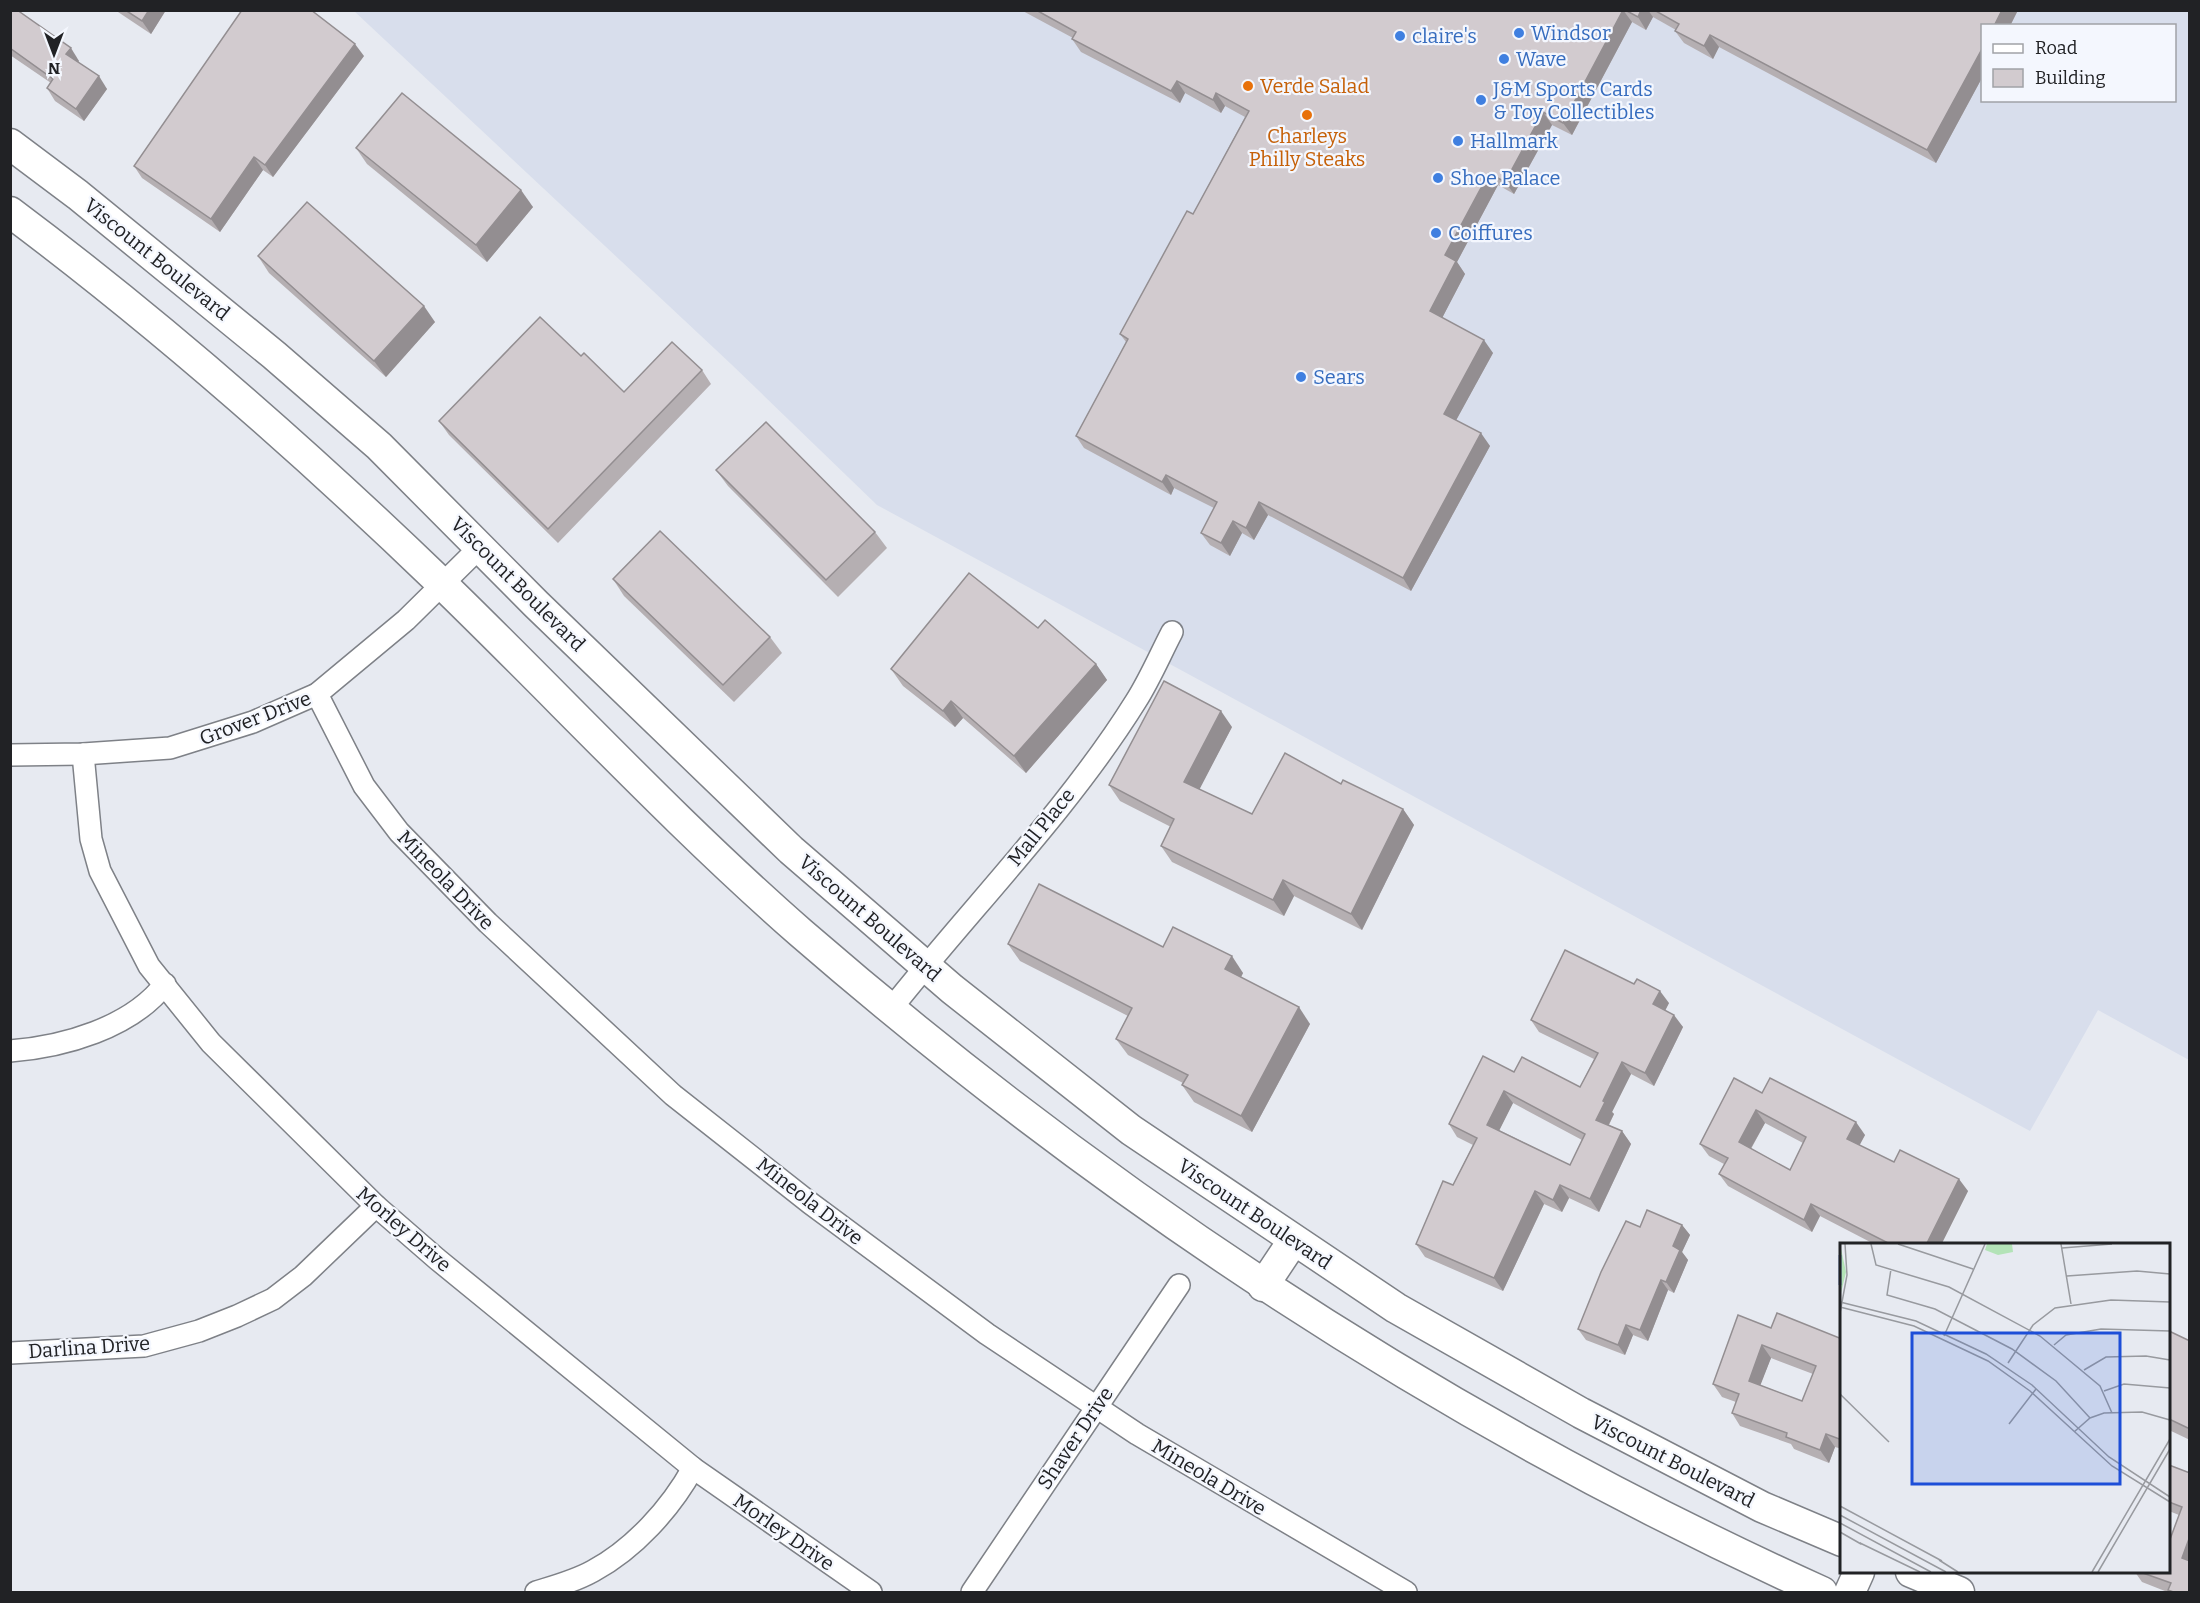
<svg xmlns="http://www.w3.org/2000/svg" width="2200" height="1603" viewBox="0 0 2200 1603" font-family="Bitter,serif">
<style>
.built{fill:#d8deec;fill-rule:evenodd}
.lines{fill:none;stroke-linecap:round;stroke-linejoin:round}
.street-casing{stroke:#7e8187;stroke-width:24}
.secondary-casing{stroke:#7e8187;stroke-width:33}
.street{stroke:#fff;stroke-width:21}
.secondary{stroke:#fff;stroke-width:30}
.wall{fill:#b5afb2;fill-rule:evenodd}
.shaded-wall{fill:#938e91}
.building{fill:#d2cbcf;stroke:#938e91;stroke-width:1.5;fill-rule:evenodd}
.shop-dot{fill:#3f7fe0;stroke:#f4f7fe;stroke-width:2}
.food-dot{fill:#e8710a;stroke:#f4f7fe;stroke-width:2}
.labels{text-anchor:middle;stroke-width:4.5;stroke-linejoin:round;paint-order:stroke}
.shop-label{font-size:20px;fill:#366cbe;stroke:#f4f7fe;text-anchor:start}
.food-label{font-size:20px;fill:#c56008;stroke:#f4f7fe;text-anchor:start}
.street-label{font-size:20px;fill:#212225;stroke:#f4f7fe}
.inset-river{fill:none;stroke:#708dc0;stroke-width:3}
.inset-road{fill:none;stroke:#989a9f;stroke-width:1.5}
.view{fill:#1d4ed8;fill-opacity:0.15;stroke:#1d4ed8;stroke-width:3}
.inset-edge{fill:none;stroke:#212225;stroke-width:3}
</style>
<rect width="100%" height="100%" fill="#e7eaf1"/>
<path class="built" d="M 354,11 L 2189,11 L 2189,1060 L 2098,1010 L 2030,1131 L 877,505 L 731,364 ZM 1982,26 L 2174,26 L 2174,100 L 1982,100 Z"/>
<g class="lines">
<defs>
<g id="street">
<path d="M 317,694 L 364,786 L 399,832 L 488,923 L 673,1095 L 810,1203 L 987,1334 L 1137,1434 L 1406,1592"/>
<path d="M 83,754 L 91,839 L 100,871 L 149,966 L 211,1043 L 376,1206 L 437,1259 L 693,1468 L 871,1592"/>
<path d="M 10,755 L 83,754 L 170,748 L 253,722 L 317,694 L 406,620 L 480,547"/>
<path d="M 891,1009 C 971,908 1068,810 1136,701 C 1150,679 1160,655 1172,632"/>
<path d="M 10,1051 C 63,1047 131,1028 165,984"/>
<path d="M 10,1353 L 144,1346 L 199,1331 L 237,1316 L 273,1299 L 303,1276 L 376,1206"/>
<path d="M 536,1592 C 556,1586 575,1581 593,1571 C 634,1549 671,1508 693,1468"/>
<path d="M 972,1592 L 1179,1285"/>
</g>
<g id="secondary">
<path d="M 10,144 L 78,195 L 274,355 L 379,446 L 536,604 L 791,850 L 952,989 L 1131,1130 L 1396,1308 L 1581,1413 L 1762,1507 L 1842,1541"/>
<path d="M 10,212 C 161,325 302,449 438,580 C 559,697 673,821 801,933 C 1109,1200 1450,1424 1822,1592"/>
<path d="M 1263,1286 L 1293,1241"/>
<path d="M 1911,1572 L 1959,1592"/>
<path d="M 1850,1592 L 1859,1572"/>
</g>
</defs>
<use href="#street" class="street-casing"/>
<use href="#secondary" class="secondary-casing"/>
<use href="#street" class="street"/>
<use href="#secondary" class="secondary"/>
</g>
<g class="wall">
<path d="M 10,10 L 79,61 L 78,62 L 107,89 L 84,121 L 55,101 L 47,88 L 51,83 L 10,55 Z"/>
<path d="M 115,10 L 166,10 L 151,34 Z"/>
<path d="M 1021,10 L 2018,10 L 2010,26 L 1983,26 L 1983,76 L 1936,163 L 1719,47 L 1713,59 L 1684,43 L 1675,31 L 1676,30 L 1653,17 L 1646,30 L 1632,22 L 1572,135 L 1552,125 L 1514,194 L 1498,185 L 1457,262 L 1465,274 L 1442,318 L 1493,353 L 1456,420 L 1490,446 L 1411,591 L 1268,515 L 1254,540 L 1242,533 L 1230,556 L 1210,545 L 1201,533 L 1214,508 L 1174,488 L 1171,495 L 1084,448 L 1076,436 L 1126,342 L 1120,334 L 1193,214 L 1245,117 L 1225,106 L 1221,113 L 1185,93 L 1180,103 L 1081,52 L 1072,39 L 1073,38 Z"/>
<path d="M 364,56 L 273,177 L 263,170 L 220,232 L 142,178 L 134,166 Z"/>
<path d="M 356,148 L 533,207 L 487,262 L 367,164 Z"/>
<path d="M 258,256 L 435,322 L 386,377 L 269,273 Z"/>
<path d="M 581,356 L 624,392 L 702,370 L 711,384 L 558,543 L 449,435 L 439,421 Z"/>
<path d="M 716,470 L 875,532 L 887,548 L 838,597 L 728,486 Z"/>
<path d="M 613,579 L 770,637 L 782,653 L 734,702 L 624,596 Z"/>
<path d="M 1038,628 L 1096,664 L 1107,680 L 1026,773 L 963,718 L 955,727 L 903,686 L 891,669 Z"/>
<path d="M 1232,727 L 1199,789 L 1252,814 L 1341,784 L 1403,809 L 1414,825 L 1362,930 L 1294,896 L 1284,916 L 1172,862 L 1161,846 L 1171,827 L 1120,801 L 1109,785 Z"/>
<path d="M 1008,944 L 1163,947 L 1243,973 L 1241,977 L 1310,1024 L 1252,1132 L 1194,1102 L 1182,1085 L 1183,1083 L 1128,1055 L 1116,1039 L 1128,1016 L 1020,961 Z"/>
<path d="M 1669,1003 L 1665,1010 L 1683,1027 L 1654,1086 L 1631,1074 L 1612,1112 L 1614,1114 L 1609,1125 L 1622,1131 L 1631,1144 L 1599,1212 L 1569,1198 L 1562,1212 L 1544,1204 L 1503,1291 L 1425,1257 L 1416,1244 L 1453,1185 L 1473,1145 L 1457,1137 L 1449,1124 L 1514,1072 L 1580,1087 L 1594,1059 L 1539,1032 L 1531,1020 ZM 1513,1103 L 1582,1140 L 1570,1165 L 1499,1130 Z"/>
<path d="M 1762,1093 L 1865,1135 L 1859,1145 L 1894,1162 L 1968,1191 L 1941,1245 L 1876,1245 L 1820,1216 L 1812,1232 L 1728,1186 L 1719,1174 L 1724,1164 L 1709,1156 L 1700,1144 ZM 1765,1123 L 1803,1143 L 1790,1170 L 1751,1149 Z"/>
<path d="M 1682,1225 L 1690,1235 L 1682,1252 L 1688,1260 L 1674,1293 L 1668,1290 L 1648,1341 L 1633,1335 L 1625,1355 L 1586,1340 L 1578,1329 L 1640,1227 Z"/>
<path d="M 1771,1328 L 1842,1339 L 1842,1449 L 1835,1447 L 1829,1463 L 1794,1449 L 1791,1444 L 1740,1426 L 1732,1413 L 1736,1402 L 1722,1397 L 1713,1384 ZM 1771,1358 L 1813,1374 L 1802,1401 L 1760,1385 Z"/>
<path d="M 2169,1331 L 2190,1341 L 2190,1440 L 2169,1430 Z"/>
<path d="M 2169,1465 L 2190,1473 L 2190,1593 L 2170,1593 L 2142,1582 L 2135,1572 L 2169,1572 L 2179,1515 L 2169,1511 Z"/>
</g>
<g class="shaded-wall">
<path d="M 149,10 L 166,10 L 151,34 L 142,21 Z"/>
<path d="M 1623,10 L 1632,22 L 1572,135 L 1563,123 Z"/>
<path d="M 1641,10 L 1648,10 L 1653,17 L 1646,30 L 1638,17 Z"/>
<path d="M 2002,10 L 2018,10 L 2010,26 L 1994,26 Z"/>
<path d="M 1710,35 L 1719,47 L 1713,59 L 1704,46 Z"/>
<path d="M 355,44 L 364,56 L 273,177 L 265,165 Z"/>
<path d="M 1983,47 L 1983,76 L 1936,163 L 1927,150 Z"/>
<path d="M 71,48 L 79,61 L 75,66 L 66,54 Z"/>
<path d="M 99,76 L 107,89 L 84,121 L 76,109 Z"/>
<path d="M 1177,81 L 1185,93 L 1180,103 L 1171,91 Z"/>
<path d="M 1216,93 L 1225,106 L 1221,113 L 1213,100 Z"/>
<path d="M 1543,112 L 1552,125 L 1514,194 L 1505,182 Z"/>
<path d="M 254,157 L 263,170 L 220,232 L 211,219 Z"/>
<path d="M 1489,173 L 1498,185 L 1457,262 L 1465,274 L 1439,324 L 1430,311 L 1445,255 Z"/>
<path d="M 521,190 L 533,207 L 487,262 L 476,245 Z"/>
<path d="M 424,306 L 435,322 L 386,377 L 374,361 Z"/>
<path d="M 1484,340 L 1493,353 L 1453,426 L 1444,414 Z"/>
<path d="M 1481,433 L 1490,446 L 1411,591 L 1403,578 Z"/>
<path d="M 1166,475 L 1174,488 L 1171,495 L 1162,482 Z"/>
<path d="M 1259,502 L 1268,515 L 1254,540 L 1246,528 Z"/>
<path d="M 1233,521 L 1242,533 L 1230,556 L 1221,543 Z"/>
<path d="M 1096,664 L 1107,680 L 1026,773 L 1014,756 Z"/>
<path d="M 951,701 L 963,718 L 955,727 L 943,711 Z"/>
<path d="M 1221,711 L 1232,727 L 1195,798 L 1184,782 Z"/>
<path d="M 1403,809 L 1414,825 L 1362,930 L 1351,914 Z"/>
<path d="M 1283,880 L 1294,896 L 1284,916 L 1273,900 Z"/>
<path d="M 1232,956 L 1243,973 L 1237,985 L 1225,969 Z"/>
<path d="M 1660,991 L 1669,1003 L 1662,1017 L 1653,1004 Z"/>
<path d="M 1299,1007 L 1310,1024 L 1252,1132 L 1241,1116 Z"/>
<path d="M 1674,1015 L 1683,1027 L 1654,1086 L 1645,1073 Z"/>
<path d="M 1622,1062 L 1631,1074 L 1612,1112 L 1614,1114 L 1605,1132 L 1596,1120 L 1603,1101 Z"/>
<path d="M 1504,1091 L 1513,1103 L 1496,1137 L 1487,1125 Z"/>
<path d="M 1756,1110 L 1765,1123 L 1747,1155 L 1739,1142 Z"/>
<path d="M 1856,1122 L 1865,1135 L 1856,1152 L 1847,1139 Z"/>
<path d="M 1622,1131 L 1631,1144 L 1599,1212 L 1590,1199 Z"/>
<path d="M 1959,1179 L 1968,1191 L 1941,1245 L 1926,1245 Z"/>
<path d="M 1560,1185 L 1569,1198 L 1562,1212 L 1553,1200 Z"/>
<path d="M 1535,1191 L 1544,1204 L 1503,1291 L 1494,1278 Z"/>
<path d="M 1811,1204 L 1820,1216 L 1812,1232 L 1804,1220 Z"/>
<path d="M 1682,1225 L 1690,1235 L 1682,1252 L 1688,1260 L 1674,1293 L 1666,1282 L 1673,1246 Z"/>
<path d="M 1661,1280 L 1668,1290 L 1648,1341 L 1640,1330 Z"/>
<path d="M 1626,1325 L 1633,1335 L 1625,1355 L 1618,1345 Z"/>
<path d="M 1762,1345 L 1771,1358 L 1757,1394 L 1749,1381 Z"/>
<path d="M 1826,1434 L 1835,1447 L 1829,1463 L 1820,1450 Z"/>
<path d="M 2190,1536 L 2190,1569 L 2182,1558 Z"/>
</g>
<g class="building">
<path d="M 10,10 L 17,10 L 71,48 L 66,54 L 99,76 L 76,109 L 47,88 L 53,79 L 10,48 Z"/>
<path d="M 125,10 L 149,10 L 142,21 Z"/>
<path d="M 242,10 L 311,10 L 355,44 L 265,165 L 254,157 L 211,219 L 134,166 Z"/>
<path d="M 1036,10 L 1623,10 L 1563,123 L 1543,112 L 1505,182 L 1489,173 L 1445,255 L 1456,261 L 1430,311 L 1484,340 L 1444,414 L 1481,433 L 1403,578 L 1259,502 L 1246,528 L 1233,521 L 1221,543 L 1201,533 L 1217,502 L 1166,475 L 1162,482 L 1076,436 L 1128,339 L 1120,334 L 1187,211 L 1193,214 L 1249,111 L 1216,93 L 1213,100 L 1177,81 L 1171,91 L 1072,39 L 1076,32 Z"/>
<path d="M 1625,10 L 1641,10 L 1638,17 Z"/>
<path d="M 1654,10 L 2002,10 L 1994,26 L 1983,26 L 1983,47 L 1927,150 L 1710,35 L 1704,46 L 1675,31 L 1679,24 Z"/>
<path d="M 402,93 L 521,190 L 476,245 L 356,148 Z"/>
<path d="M 307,202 L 424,306 L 374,361 L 258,256 Z"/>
<path d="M 540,317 L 581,356 L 584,353 L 624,392 L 672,342 L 702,370 L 548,529 L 439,421 Z"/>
<path d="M 766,422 L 875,532 L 826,580 L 716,470 Z"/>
<path d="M 660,531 L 770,637 L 723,685 L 613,579 Z"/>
<path d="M 969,573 L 1038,628 L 1045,620 L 1096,664 L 1014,756 L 951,701 L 943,711 L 891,669 Z"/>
<path d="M 1164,681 L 1221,711 L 1184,782 L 1252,814 L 1285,753 L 1341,784 L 1343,780 L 1403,809 L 1351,914 L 1283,880 L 1273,900 L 1161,846 L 1174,819 L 1109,785 Z"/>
<path d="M 1039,884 L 1163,947 L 1173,927 L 1232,956 L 1225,969 L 1299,1007 L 1241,1116 L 1182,1085 L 1188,1075 L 1116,1039 L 1132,1008 L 1008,944 Z"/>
<path d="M 1565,950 L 1634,984 L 1637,979 L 1660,991 L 1653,1004 L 1674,1015 L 1645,1073 L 1622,1062 L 1603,1101 L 1605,1102 L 1596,1120 L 1622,1131 L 1590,1199 L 1560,1185 L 1553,1200 L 1535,1191 L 1494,1278 L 1416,1244 L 1443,1181 L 1453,1185 L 1477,1138 L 1449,1124 L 1483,1056 L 1514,1072 L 1522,1057 L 1580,1087 L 1598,1053 L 1531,1020 ZM 1504,1091 L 1585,1134 L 1570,1165 L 1487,1125 Z"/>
<path d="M 1734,1078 L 1762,1093 L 1770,1078 L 1856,1122 L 1847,1139 L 1894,1162 L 1900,1150 L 1959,1179 L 1926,1245 L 1892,1245 L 1811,1204 L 1804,1220 L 1719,1174 L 1728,1158 L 1700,1144 ZM 1756,1110 L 1806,1137 L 1790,1170 L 1739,1142 Z"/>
<path d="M 1647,1210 L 1682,1225 L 1673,1246 L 1680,1250 L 1666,1282 L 1661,1280 L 1640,1330 L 1626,1325 L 1618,1345 L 1578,1329 L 1601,1272 L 1626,1221 L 1640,1227 Z"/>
<path d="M 1777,1313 L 1842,1339 L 1842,1440 L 1826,1434 L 1820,1450 L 1786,1437 L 1787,1433 L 1732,1413 L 1739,1394 L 1713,1384 L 1738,1315 L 1771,1328 ZM 1762,1345 L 1816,1366 L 1802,1401 L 1749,1381 Z"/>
<path d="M 2169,1331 L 2190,1341 L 2190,1429 L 2169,1419 Z"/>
<path d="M 2169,1465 L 2190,1473 L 2190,1536 L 2182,1558 L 2190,1561 L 2190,1593 L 2176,1593 L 2168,1590 L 2171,1583 L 2140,1572 L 2169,1572 L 2169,1542 L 2182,1507 L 2169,1502 Z"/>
</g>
<g class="shop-dot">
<circle cx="1519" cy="33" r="6"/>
<circle cx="1400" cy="36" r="6"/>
<circle cx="1504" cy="59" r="6"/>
<circle cx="1481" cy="100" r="6"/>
<circle cx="1458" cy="141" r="6"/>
<circle cx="1438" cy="178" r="6"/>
<circle cx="1436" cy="233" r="6"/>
<circle cx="1301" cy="377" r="6"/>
</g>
<g class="food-dot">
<circle cx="1248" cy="86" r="6"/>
<circle cx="1307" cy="115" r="6"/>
</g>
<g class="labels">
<g class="shop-label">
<text x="1531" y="40">Windsor</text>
<text x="1412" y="43">claire's</text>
<text x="1516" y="66">Wave</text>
<text x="1493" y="96">J&amp;M Sports Cards<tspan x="1493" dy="23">&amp; Toy Collectibles</tspan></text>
<text x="1470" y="148">Hallmark</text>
<text x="1450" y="185">Shoe Palace</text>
<text x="1448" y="240">Coiffures</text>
<text x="1313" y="384">Sears</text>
</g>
<g class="food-label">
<text x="1260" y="93">Verde Salad</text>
<text x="1307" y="143" text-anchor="middle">Charleys<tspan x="1307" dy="23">Philly Steaks</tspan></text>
</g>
<g class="street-label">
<text transform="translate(157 259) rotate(39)" y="7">Viscount Boulevard</text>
<text transform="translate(518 584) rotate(45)" y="7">Viscount Boulevard</text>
<text transform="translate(255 718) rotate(-21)" y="7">Grover Drive</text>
<text transform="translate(1041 827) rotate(-51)" y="7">Mall Place</text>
<text transform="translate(446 880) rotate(46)" y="7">Mineola Drive</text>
<text transform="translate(870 918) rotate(41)" y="7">Viscount Boulevard</text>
<text transform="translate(810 1201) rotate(38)" y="7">Mineola Drive</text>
<text transform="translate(1255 1214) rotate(34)" y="7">Viscount Boulevard</text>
<text transform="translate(404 1229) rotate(41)" y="7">Morley Drive</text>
<text transform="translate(89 1347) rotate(-4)" y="7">Darlina Drive</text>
<text transform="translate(1075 1438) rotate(-56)" y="7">Shaver Drive</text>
<text transform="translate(1673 1461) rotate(27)" y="7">Viscount Boulevard</text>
<text transform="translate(1209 1477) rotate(31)" y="7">Mineola Drive</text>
<text transform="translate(784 1532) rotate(35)" y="7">Morley Drive</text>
</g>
</g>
<g transform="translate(1840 1243)">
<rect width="330" height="330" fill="#e7eaf1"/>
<path d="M 0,1 L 6,29 L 0,54 ZM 147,1 L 172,1 L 173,9 L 158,12 L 145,7 Z" fill="#b3e3b7"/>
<path class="inset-river" d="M 0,12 L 0,42"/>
<path class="inset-road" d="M 31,1 L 36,22 L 109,44 L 200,93 L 260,143 L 272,170M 58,1 L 133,26M 221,1 L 231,61M 222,5 L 272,1M 51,26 L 47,52 L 95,66 L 172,106 L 216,138 L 250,175M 227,33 L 297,28 L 330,31M 0,59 L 76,78 L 146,111 L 192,142 L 269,214 L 330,254M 0,64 L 74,83 L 148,118 L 190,148 L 272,223 L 330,259M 0,70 L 7,32 L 5,1M 104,93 L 145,1M 214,102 L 226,92 L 261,86 L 330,88M 168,120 L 193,82 L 215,65 L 271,57 L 330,59M 244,127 L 266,114 L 306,113 L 330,117M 264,148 L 284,141 L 330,145M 0,151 L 49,199M 169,181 L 196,146M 234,189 L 250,175 L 264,170 L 302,169 L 330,177M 0,263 L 102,318M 0,272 L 106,329M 0,280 L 91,329M 0,289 L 21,301M 20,300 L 80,329M 99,317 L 118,329M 252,329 L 330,196M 258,329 L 330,206"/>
<path class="view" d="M 72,90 L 280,90 L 280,241 L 72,241 Z"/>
<rect width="330" height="330" class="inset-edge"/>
</g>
<rect width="2200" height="1603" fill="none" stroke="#212225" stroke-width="24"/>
<rect x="1981" y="24" width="195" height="78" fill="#f4f7fe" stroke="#a0a2a7" stroke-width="1.5"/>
<rect x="1993" y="44" width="30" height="9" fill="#ffffff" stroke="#a0a2a7" stroke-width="1.5"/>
<text x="2035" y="54" font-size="18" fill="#212225">Road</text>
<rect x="1993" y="69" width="30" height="18" fill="#d2cbcf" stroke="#a0a2a7" stroke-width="1.5"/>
<text x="2035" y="84" font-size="18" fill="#212225">Building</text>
<g transform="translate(54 54) rotate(180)" stroke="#f4f7fe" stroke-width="4.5" paint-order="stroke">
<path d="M0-4.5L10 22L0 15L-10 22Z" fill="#212225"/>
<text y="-9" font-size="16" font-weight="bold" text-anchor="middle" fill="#212225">N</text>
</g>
</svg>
